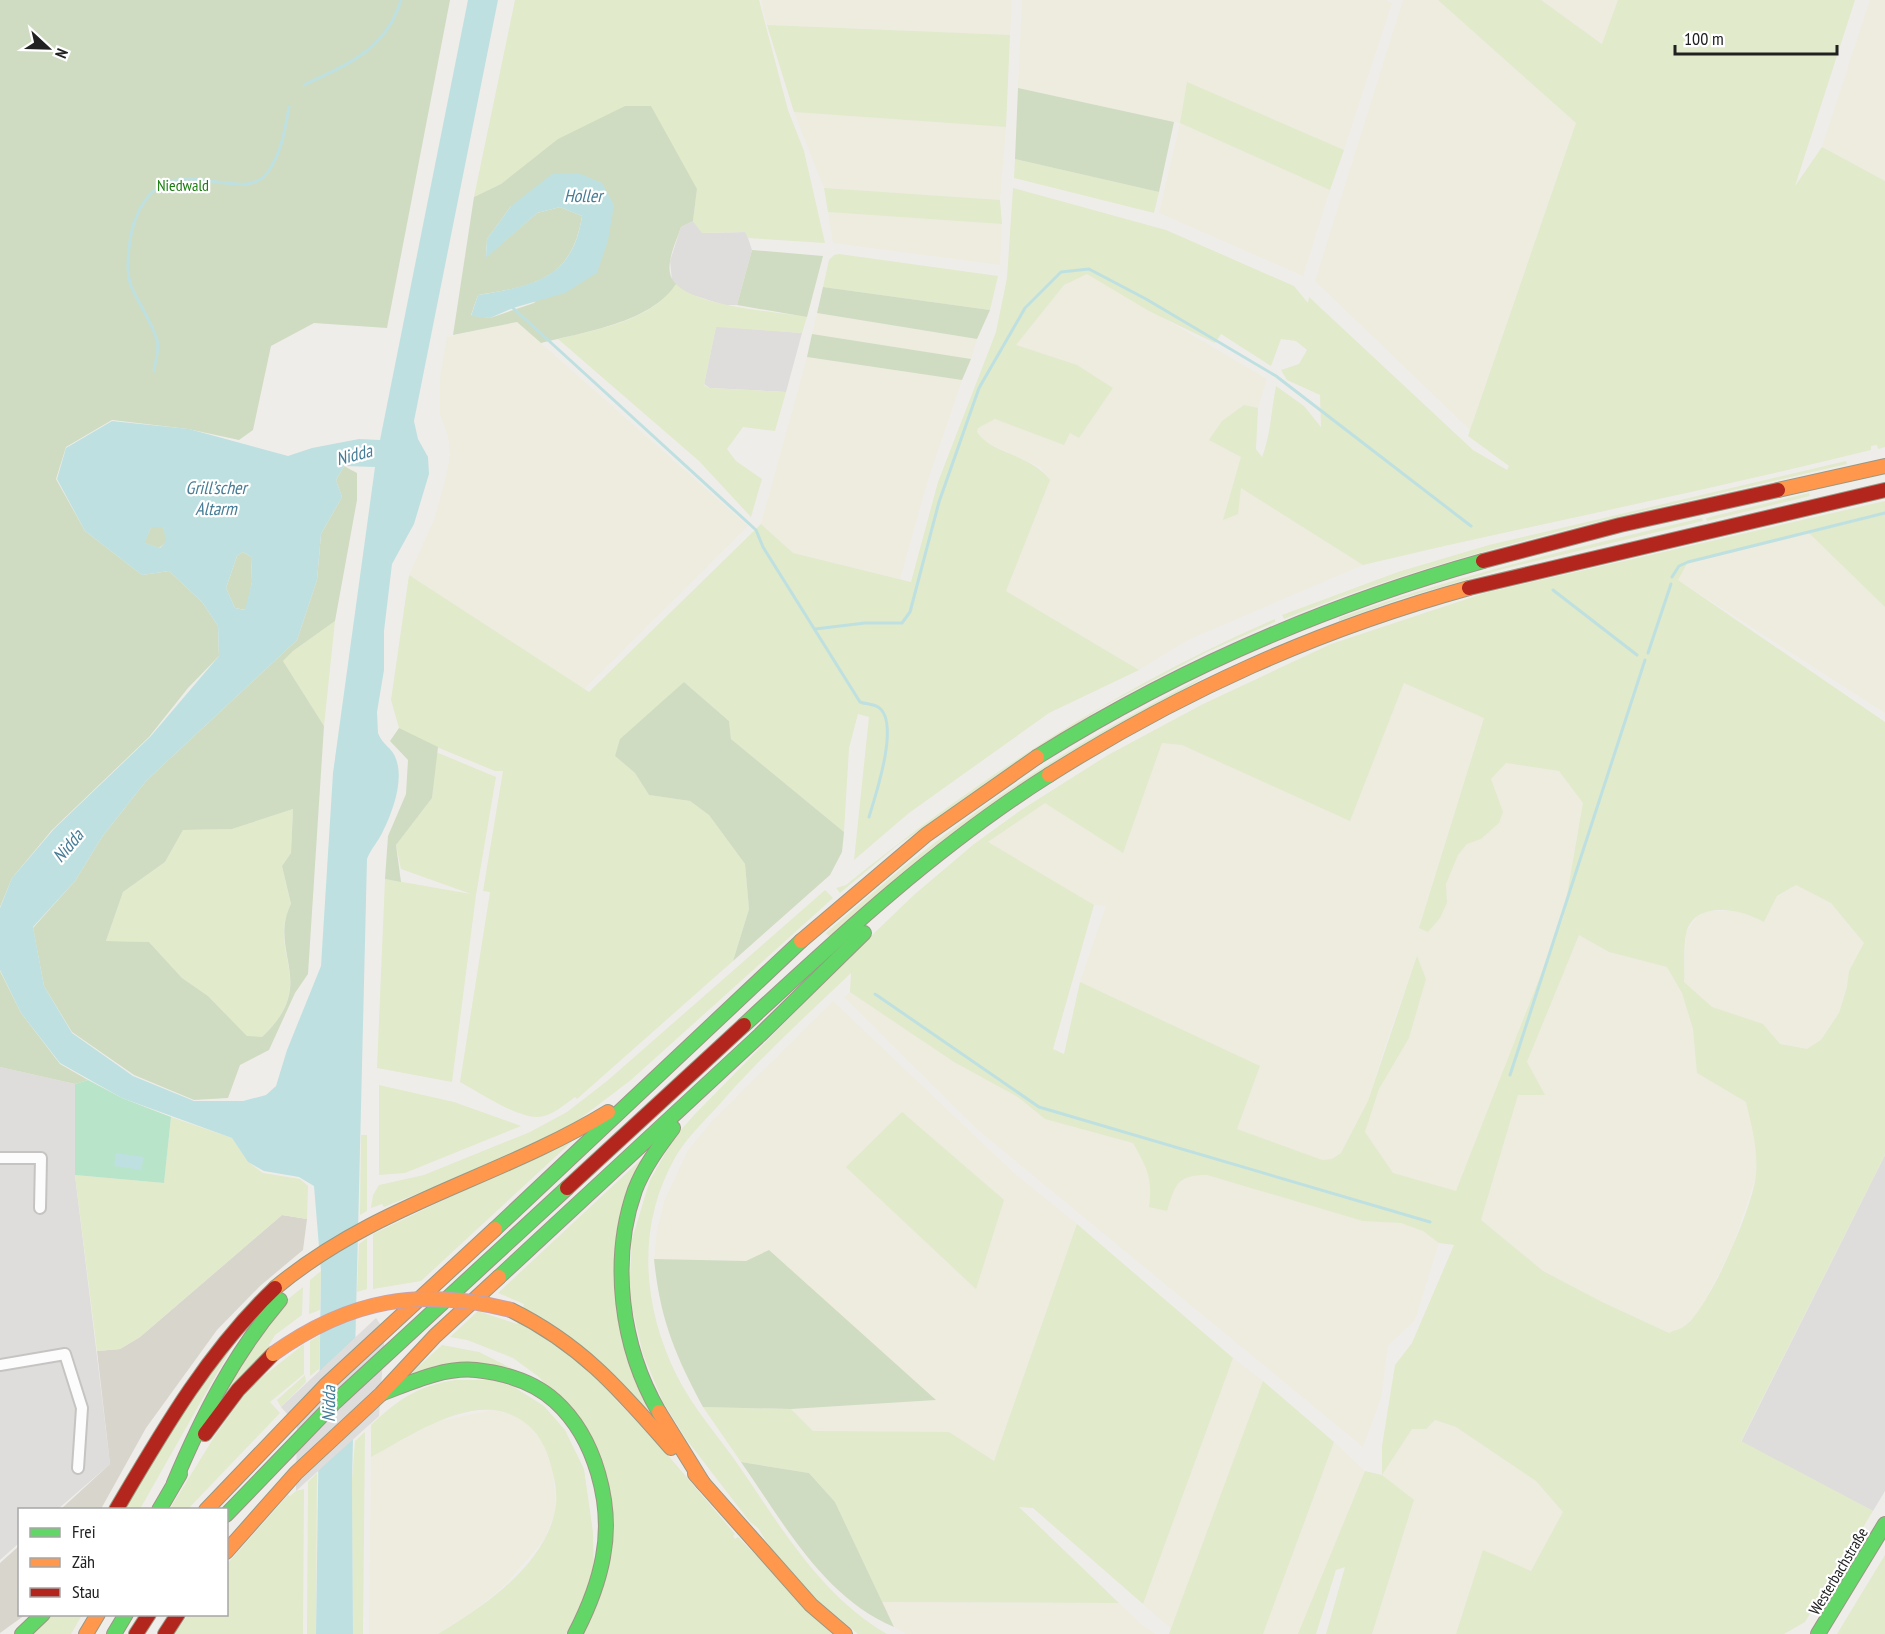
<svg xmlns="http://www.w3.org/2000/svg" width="1885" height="1634" viewBox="0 0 1885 1634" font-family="'PT Sans Narrow',sans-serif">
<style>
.residential{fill:#dedddb}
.construction{fill:#d8d5cc}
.farmland{fill:#eeecde}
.grass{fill:#e1eacb;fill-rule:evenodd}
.forest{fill:#cfdcc1;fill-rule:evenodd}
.pitch{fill:#b8e4c9}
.water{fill:#bfe0e0;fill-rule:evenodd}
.pier{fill:#dedddc}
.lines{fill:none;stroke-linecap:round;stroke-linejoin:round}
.stream{stroke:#bfe0e0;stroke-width:3}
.street-casing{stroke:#c5c4c2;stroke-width:14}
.fast-casing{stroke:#999782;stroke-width:16}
.slow-casing{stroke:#999782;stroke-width:16}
.jam-casing{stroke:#999782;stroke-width:16}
.street{stroke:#fdfcfc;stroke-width:10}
.fast{stroke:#63d668;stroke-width:14}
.slow{stroke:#ff974d;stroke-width:14}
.jam{stroke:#b3261e;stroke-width:14}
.slow-bridge-casing{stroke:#c3a2b1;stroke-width:16;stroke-linecap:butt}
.slow-bridge{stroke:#ff974d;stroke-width:14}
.labels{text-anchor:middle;stroke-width:4.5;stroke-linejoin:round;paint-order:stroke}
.park-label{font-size:16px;fill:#1b7e11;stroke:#fff}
.street-label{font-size:16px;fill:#212121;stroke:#fff}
.water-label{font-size:18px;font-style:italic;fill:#477d96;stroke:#fff}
</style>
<rect width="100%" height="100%" fill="#efedea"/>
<g class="residential">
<path d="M 693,221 L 703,233 L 746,232 L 752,250 L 737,305 L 724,305 L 683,292 L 672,281 L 670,261 L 681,227 Z"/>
<path d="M 716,326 L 802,333 L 786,392 L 710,388 L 704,384 Z"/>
<path d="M 0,1067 L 75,1084 L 75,1175 L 110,1464 L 58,1509 L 20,1510 L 19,1543 L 0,1560 Z"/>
<path d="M 1885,1155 L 1885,1491 L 1873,1511 L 1741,1442 Z"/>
</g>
<g class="construction">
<path d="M 282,1215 L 307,1219 L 303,1250 L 260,1286 L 217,1330 L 146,1428 L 101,1509 L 60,1510 L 110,1464 L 97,1351 L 120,1349 L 140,1337 Z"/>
<path d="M 19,1546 L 20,1614 L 25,1615 L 0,1633 L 0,1563 Z"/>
</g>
<g class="farmland">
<path d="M 761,0 L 1012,0 L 1010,35 L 767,25 Z"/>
<path d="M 1022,0 L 1386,0 L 1392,3 L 1344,150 L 1187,83 L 1180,123 L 1330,190 L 1303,276 L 1159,213 L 1180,123 L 1018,88 Z"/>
<path d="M 1403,0 L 1438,0 L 1576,123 L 1470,430 L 1315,281 Z"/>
<path d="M 1541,0 L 1618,0 L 1603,44 Z"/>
<path d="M 1870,0 L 1885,0 L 1885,181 L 1822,147 Z"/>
<path d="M 794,112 L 1006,127 L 1000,200 L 824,188 Z"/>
<path d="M 828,212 L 1002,224 L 1000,265 L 833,243 Z"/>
<path d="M 1087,273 L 1267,379 L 1258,408 L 1244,405 L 1209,440 L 1241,457 L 1240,487 L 1363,565 L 1188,640 L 1139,670 L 1006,591 L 1050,480 L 1040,467 L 983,441 L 977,432 L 978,428 L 995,419 L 1064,445 L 1070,433 L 1079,438 L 1113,388 L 1077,365 L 1016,345 L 1064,285 Z"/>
<path d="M 817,313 L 977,339 L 971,359 L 812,334 Z"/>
<path d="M 517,322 L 748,526 L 584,689 L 409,575 L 434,520 L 447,473 L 450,454 L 448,436 L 440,414 L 440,377 L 447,337 Z"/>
<path d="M 807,357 L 962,380 L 928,480 L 900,579 L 793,553 L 761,524 Z"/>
<path d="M 1808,531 L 1885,607 L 1885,713 L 1678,580 L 1688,562 Z"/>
<path d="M 1404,683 L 1484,717 L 1419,928 L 1447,903 L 1446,884 L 1458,855 L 1467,844 L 1481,839 L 1493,787 L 1491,779 L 1506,763 L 1559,771 L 1583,803 L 1563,918 L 1456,1192 L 1393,1173 L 1365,1132 L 1379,1089 L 1409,1038 L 1426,979 L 1417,957 L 1386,1043 L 1368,1101 L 1341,1153 L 1332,1159 L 1321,1160 L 1237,1129 L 1260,1066 L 1080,982 L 1106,906 L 1094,905 L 987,843 L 1045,802 L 1123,853 L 1162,743 L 1182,745 L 1350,820 Z"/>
<path d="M 1796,885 L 1831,903 L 1864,943 L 1849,971 L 1847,987 L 1839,1013 L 1821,1040 L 1807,1049 L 1780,1044 L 1763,1024 L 1712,1007 L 1684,982 L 1686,932 L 1697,917 L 1707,911 L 1732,911 L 1751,914 Z"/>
<path d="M 1579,935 L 1609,952 L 1667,967 L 1682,993 L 1693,1029 L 1697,1073 L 1746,1102 L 1756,1140 L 1756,1177 L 1732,1248 L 1701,1308 L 1685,1326 L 1669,1333 L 1602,1302 L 1543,1271 L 1481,1220 L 1527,1062 Z"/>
<path d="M 850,992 L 954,1062 L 1018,1097 L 1045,1119 L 1133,1143 L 1148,1170 L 1152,1187 L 1149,1207 L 1190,1175 L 1207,1175 L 1363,1220 L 1401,1223 L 1423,1231 L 1439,1243 L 1415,1320 L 1388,1346 L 1381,1398 L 1363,1447 L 979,1131 L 844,997 Z"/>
<path d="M 833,1001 L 1013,1172 L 1077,1224 L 994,1461 L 949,1432 L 813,1431 L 791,1409 L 935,1400 L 746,1261 L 654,1259 L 657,1230 L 665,1199 L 688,1150 L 713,1120 Z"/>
<path d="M 1233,1358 L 1263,1381 L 1173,1630 L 1143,1604 Z"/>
<path d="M 492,1410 L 521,1417 L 543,1442 L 553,1471 L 556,1510 L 544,1540 L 503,1587 L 476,1609 L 438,1634 L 369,1634 L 371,1457 L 436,1422 Z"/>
<path d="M 1435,1420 L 1456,1427 L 1536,1481 L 1563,1512 L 1531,1571 L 1483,1551 L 1456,1634 L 1372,1634 L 1414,1501 L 1382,1475 L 1412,1429 L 1426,1429 Z"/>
<path d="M 1334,1442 L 1365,1471 L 1300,1632 L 1298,1634 L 1263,1634 Z"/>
<path d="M 882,1602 L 1119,1603 L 1142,1625 L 1156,1634 L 906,1634 L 894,1627 Z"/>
</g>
<g class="grass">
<path d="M 515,0 L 759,0 L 788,110 L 804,151 L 825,243 L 748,238 L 745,232 L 702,233 L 693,221 L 697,189 L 527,165 L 501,184 L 474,197 Z"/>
<path d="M 1438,0 L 1541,0 L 1602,44 L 1618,0 L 1855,0 L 1795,186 L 1822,147 L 1885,181 L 1885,447 L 1878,449 L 1877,445 L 1871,446 L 1871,450 C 1702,492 1532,525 1363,565 L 1241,488 L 1238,514 L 1223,520 L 1241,457 L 1209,440 L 1222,421 L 1244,405 L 1258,408 L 1256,449 L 1262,457 C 1271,434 1271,411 1276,386 L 1304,406 L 1321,427 L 1320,395 L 1287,380 L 1281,370 L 1299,364 L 1307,350 L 1296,341 L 1281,339 L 1271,366 L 1221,334 L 1215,343 L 1149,311 L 1087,274 L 1064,285 L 1016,345 L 1077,365 L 1113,388 L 1079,438 L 1070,433 L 1064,445 L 995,419 L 978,428 L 977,432 C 991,454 1031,454 1050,480 L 1006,591 L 1139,670 L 1049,713 L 909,813 L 854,860 L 869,717 L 858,714 L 849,748 L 844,832 L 731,739 L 729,721 L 684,682 L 615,756 L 635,773 L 649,795 L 690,801 L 709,815 L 745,864 L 749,909 L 733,961 L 577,1099 L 575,1097 C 564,1105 551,1117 537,1117 C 516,1117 478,1092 460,1082 L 490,892 L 483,891 L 503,771 L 495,771 L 410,736 L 399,728 L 391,700 L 409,575 L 589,692 L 761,524 L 793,553 L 911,582 L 938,482 L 996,332 L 1007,278 L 1013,188 L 1166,230 L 1294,286 L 1308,303 L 1309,297 L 1473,450 L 1507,470 L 1509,466 L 1468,436 L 1576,123 Z"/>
<path d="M 767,25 L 1010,35 L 1006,127 L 794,112 Z"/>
<path d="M 1187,82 L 1344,150 L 1330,190 L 1180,123 Z"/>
<path d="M 1015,159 L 1159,192 L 1154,213 L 1014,178 Z"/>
<path d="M 824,188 L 1000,200 L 1002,224 L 828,212 Z"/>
<path d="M 839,254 L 998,276 L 990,310 L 823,287 L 829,260 L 834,255 Z"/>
<path d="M 676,284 C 698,307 773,311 807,317 L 802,333 L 716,327 L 704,385 L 710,388 L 786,392 L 775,431 L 743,427 L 727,449 L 736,461 L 762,479 L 751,517 L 699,461 L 558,339 C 598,329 652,321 676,284 Z"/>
<path d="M 1846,461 L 1847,464 C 1655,509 1467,545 1284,619 L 1282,615 L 1398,572 L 1489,545 Z"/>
<path d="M 1809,493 L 1810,496 L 1707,521 L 1706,518 Z"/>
<path d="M 1885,501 L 1885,607 L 1808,532 L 1688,562 L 1678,580 L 1885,722 L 1885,1155 L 1741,1441 L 1873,1511 L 1805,1622 L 1784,1634 L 1456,1634 L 1483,1550 L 1531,1571 L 1563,1512 L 1536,1481 L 1456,1427 L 1435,1420 L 1426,1429 L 1412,1429 L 1382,1475 L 1414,1500 L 1372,1634 L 1326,1634 L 1345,1567 L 1336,1570 L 1316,1634 L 1298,1634 L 1365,1471 L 1382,1475 L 1382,1446 L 1395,1365 L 1412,1343 L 1454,1245 L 1439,1243 L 1423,1231 L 1401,1223 L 1363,1221 L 1207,1175 C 1177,1175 1175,1185 1167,1211 L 1149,1207 C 1153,1178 1147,1168 1133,1143 L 1045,1119 L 1018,1097 L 954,1062 L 850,992 L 851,973 C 809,1013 765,1053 726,1097 C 710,1116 689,1134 676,1156 C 636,1225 642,1306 677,1376 C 693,1408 719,1437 739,1466 C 781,1527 821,1596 887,1634 L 858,1634 L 811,1595 L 772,1551 L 758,1528 L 750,1522 L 686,1439 L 663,1402 L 643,1354 L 629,1295 L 632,1239 L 650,1180 L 674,1138 L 694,1115 L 847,959 L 915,894 L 974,844 L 1021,810 L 1108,755 L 1203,704 L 1331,644 L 1485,593 ZM 1404,683 L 1484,718 L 1419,928 L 1428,932 L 1440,918 L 1447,903 L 1446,884 L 1458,855 L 1467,844 L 1481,839 L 1499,823 L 1503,812 L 1491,779 L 1506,763 L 1559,771 L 1583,803 L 1563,918 L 1456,1191 L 1393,1173 L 1365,1132 L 1379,1089 L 1409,1038 L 1426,979 L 1417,956 L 1368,1101 L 1341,1153 L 1332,1159 L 1322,1160 L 1237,1129 L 1260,1066 L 1080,982 L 1064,1054 L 1053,1049 L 1094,905 L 988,842 L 1045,803 L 1123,853 L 1162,743 L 1182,745 L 1350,821 ZM 1796,885 L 1831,903 L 1864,943 L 1849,971 L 1847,987 L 1839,1013 L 1821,1040 L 1807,1049 L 1780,1044 L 1763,1024 L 1712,1007 L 1684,982 C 1685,967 1683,948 1686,934 C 1694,899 1742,909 1764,922 L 1777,896 ZM 1579,935 L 1609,952 L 1667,967 L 1682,993 L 1693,1029 L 1697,1073 L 1746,1102 C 1752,1127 1758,1149 1756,1175 C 1753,1207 1710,1306 1686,1325 C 1682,1329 1674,1330 1669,1333 L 1602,1302 L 1543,1271 L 1481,1220 L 1518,1095 L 1545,1095 L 1527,1062 Z"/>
<path d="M 1702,518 L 1703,521 L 1503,569 L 1400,599 L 1339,621 L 1339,618 C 1457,575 1579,547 1702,518 Z"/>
<path d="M 1275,619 L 1275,622 L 1207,652 L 1102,707 L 899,844 L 840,893 L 836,888 L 846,885 C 980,777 1116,688 1275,619 Z"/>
<path d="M 335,621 L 324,726 L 283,661 L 293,651 Z"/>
<path d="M 1207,675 L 934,847 L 829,936 L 826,933 C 859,905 890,877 924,851 C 1011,782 1108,725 1207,675 Z"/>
<path d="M 436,752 L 496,777 L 476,895 L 452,1082 L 377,1068 L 385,879 L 471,894 L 401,869 L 396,845 L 432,798 Z"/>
<path d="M 293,809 L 291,853 L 282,866 L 291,905 C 266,952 320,983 262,1037 L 248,1037 L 208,996 L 182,978 L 149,942 L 106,941 L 123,892 L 165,862 L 183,830 L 232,829 Z"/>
<path d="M 825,890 L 833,898 L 631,1080 L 573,1124 L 529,1149 L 384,1207 L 382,1204 L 371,1208 L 373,1195 L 379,1185 L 424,1175 L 530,1132 L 567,1112 L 607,1081 Z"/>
<path d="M 379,1085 L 454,1102 L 521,1126 L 405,1173 L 379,1175 Z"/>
<path d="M 902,1112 L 1004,1200 L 976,1289 L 846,1167 Z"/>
<path d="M 171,1117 L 232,1138 L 248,1162 L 263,1173 L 300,1179 L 308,1186 L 307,1219 L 282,1215 L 140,1337 L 120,1349 L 97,1351 L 75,1175 L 164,1183 Z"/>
<path d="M 361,1135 L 367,1135 L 367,1211 L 360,1215 Z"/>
<path d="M 579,1135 L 421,1281 L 373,1289 L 373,1234 Z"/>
<path d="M 649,1152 L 615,1265 L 656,1416 L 523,1308 L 524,1304 L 498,1293 Z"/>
<path d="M 1077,1224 L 1233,1358 L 1143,1604 L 1033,1508 L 1019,1507 L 1119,1603 L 882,1602 L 835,1502 L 809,1473 L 741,1462 L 703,1407 L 791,1409 L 813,1431 L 949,1432 L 994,1461 Z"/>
<path d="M 367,1238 L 367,1289 L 357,1292 L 359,1244 Z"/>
<path d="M 321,1271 L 320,1310 L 309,1314 L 310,1280 Z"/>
<path d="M 303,1287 L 302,1315 L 275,1335 L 269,1345 L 270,1347 L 208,1411 L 282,1304 Z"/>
<path d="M 478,1311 L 517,1324 L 519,1322 L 573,1354 L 666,1453 L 735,1534 L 733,1536 L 735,1539 L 738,1537 L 832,1634 L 583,1634 L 612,1535 L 569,1410 L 539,1377 L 513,1358 L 467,1340 L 450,1337 Z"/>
<path d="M 320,1335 L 319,1369 L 310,1376 L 310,1341 Z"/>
<path d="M 238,1336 L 140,1509 L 121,1510 L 167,1429 Z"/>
<path d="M 304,1344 L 304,1374 L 270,1402 L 280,1413 L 189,1508 L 169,1510 L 216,1434 L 251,1386 Z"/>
<path d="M 442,1345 L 479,1352 L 521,1373 L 407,1377 Z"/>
<path d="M 305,1375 L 306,1382 L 281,1407 L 277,1400 Z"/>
<path d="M 455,1380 L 492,1380 L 514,1387 L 544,1406 L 565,1430 L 584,1469 L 593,1532 L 594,1577 L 566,1634 L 438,1634 C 483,1607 544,1566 555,1511 C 559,1493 553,1470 547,1453 C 538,1429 519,1413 493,1410 C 453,1406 405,1439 371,1457 L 371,1425 C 399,1399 417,1386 455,1380 Z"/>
<path d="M 1263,1381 L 1334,1442 L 1263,1634 L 1169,1634 Z"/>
<path d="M 365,1432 L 363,1634 L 353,1634 L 352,1480 L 355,1441 Z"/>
<path d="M 317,1473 L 316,1634 L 307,1634 L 308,1482 Z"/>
<path d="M 304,1489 L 303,1634 L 174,1634 L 188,1615 L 226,1614 L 227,1564 L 288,1495 L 290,1496 L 296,1491 Z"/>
<path d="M 1885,1555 L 1885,1634 L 1837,1634 Z"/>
<path d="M 49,1615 L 82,1615 L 71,1634 L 29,1634 Z"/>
</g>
<g class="forest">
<path d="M 0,0 L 450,0 L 387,328 L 314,323 L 271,346 L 253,430 L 239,440 L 188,429 L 112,420 L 66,447 L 56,479 L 85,531 L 142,575 L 169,571 L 202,602 L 218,626 L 219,656 L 188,688 L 149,737 L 52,830 L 12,878 L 0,907 Z"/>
<path d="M 1018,88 L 1174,122 L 1159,192 L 1015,159 Z"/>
<path d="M 625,106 L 651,106 L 697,189 L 693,221 L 681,227 C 676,243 661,270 676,284 C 651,323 583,332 541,343 L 517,322 L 453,335 L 474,197 L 501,184 L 558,139 ZM 614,205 L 534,303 L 490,318 L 471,315 L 478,295 C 535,286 572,279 582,216 L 560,207 L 537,213 L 486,257 L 487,239 L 511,206 Z"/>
<path d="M 752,250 L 823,256 L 807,317 L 737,305 Z"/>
<path d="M 823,287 L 990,310 L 977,339 L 817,313 Z"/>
<path d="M 812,334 L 971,359 L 962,380 L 807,357 Z"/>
<path d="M 344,466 L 357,473 L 357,500 L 335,621 L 293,651 L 283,661 L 324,726 L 308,974 L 295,993 L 269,1050 L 240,1065 L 228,1098 L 194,1100 L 134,1075 L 72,1032 L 44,986 L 33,928 L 75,881 L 102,837 L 146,781 L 297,640 L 317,580 L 321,534 L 342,497 L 336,480 ZM 293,809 L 291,853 L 282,866 L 291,904 C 267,952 320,983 262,1037 L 247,1036 L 208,996 L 182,978 L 149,942 L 106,941 L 123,892 L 165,862 L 183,830 L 232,829 Z"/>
<path d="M 163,526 L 167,541 L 159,548 L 144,543 L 151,527 Z"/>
<path d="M 243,552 L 251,557 L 252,582 L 246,610 L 235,608 L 226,588 L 237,556 Z"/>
<path d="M 684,682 L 729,721 L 731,739 L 844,832 L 842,852 L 830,875 L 733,961 L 749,909 L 745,864 L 709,815 L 690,801 L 649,795 L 635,773 L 615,756 L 620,739 Z"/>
<path d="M 399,728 L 438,747 L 432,798 L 396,845 L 401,882 L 385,879 L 388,836 L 406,794 L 408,760 L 390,741 Z"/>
<path d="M 0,971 L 21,1013 L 60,1064 L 88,1080 L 75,1084 L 0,1067 Z"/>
<path d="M 769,1250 L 936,1400 L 791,1409 L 703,1407 C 675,1355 660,1319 654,1259 L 746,1261 Z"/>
<path d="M 741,1462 L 809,1473 L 835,1502 L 894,1627 C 823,1597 783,1522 741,1462 Z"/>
</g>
<path class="pitch" d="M 88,1080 L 122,1098 L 171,1117 L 164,1183 L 75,1175 L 75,1084 Z"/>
<g class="water">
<path d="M 468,0 L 498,0 L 414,421 L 418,439 L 428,457 L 429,474 L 414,524 L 392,564 L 384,631 L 384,670 L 377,712 L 378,733 C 382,745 393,748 396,759 C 404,780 393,811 383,831 C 379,841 371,848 367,859 L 352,1480 L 353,1634 L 316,1634 L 321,1271 L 314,1186 L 299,1177 L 264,1171 L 248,1162 L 232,1138 L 122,1098 L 60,1063 L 21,1013 L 0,970 L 0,908 L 12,878 L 54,829 L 150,737 L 219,656 L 218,626 L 202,602 L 169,571 L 142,575 L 85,531 L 57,479 L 66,448 L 112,421 L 189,429 L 288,456 L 312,448 L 359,439 L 380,440 ZM 344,466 L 375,467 L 333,773 L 321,966 L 287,1050 L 276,1086 L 266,1095 L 243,1101 L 194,1101 L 133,1076 L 72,1033 L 44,986 L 33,927 L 75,881 L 102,837 L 146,781 L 297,640 L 317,580 L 321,534 L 342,497 L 336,480 ZM 151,527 L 163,527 L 166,541 L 160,548 L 145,543 ZM 243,552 L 251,557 L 252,582 L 245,610 L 235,608 L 226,588 L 237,556 Z"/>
<path d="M 578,173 L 602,183 L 614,205 L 608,241 L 597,273 L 565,293 L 513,308 L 490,318 L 471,316 L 478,295 C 533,286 573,279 582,216 L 560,207 L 537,213 L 486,258 L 487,239 L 511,206 L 552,174 Z"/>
<path d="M 116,1153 L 144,1157 L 141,1170 L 114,1166 Z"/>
</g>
<path class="pier" d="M 376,1318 L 385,1331 L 379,1416 L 296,1491 L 297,1425 L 281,1407 Z"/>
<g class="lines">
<g class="stream">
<path d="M 304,85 C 348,64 386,50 401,0"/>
<path d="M 513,308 L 756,530 L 763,547 L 860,702 C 865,704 873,704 878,707 C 901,721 875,797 869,817"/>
<path d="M 154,371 C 155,362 160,348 157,340 C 151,321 139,304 131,286 C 125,270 129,239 134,223 C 164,137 240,211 268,172 C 282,152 285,129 289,107"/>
<path d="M 1672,577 L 1679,566 L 1688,562 L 1885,513"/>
<path d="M 1553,590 L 1637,655"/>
<path d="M 815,629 L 865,623 L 902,623 L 910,612 L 939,502 L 979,388 L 1025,308 L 1061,272 L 1089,269 L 1146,299 L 1276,376 L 1471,526"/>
<path d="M 1648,653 L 1671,584"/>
<path d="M 875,994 L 1039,1107 L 1430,1222"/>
<path d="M 1510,1075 L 1645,660"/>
</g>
<defs>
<g id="street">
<path d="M 0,1158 L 41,1158 L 40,1208"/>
<path d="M 0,1365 L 65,1354 L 82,1408 L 78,1468"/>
</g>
<g id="fast">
<path d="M 1037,757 C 1176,670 1326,605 1483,561"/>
<path d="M 744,1025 C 840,936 938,845 1049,775"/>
<path d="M 495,1229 L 801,941"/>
<path d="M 499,1277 L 760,1035 L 864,933"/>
<path d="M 383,1393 C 412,1382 444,1367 476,1370 C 503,1373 534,1382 555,1401 C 596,1438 613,1505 603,1557 C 598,1585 588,1609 575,1634"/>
<path d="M 659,1412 C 621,1347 610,1261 635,1190 C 644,1167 658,1148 673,1128"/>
<path d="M 174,1483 C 202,1417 233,1355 280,1300"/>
<path d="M 159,1510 L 180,1474"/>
<path d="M 226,1515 L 335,1402 L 567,1188"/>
<path d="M 22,1634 L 43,1614"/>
<path d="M 114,1634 L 126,1614"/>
<path d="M 1818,1634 L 1885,1524"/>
</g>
<g id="slow">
<path d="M 1778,490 L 1885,466"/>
<path d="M 1049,775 C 1182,691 1317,630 1469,588"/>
<path d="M 801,941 L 926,835 L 1037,757"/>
<path d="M 275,1288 C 377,1203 498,1179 608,1112"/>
<path d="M 511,1310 C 582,1345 620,1390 671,1448"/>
<path d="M 659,1412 L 703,1483"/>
<path d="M 695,1474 L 811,1605 L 845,1634"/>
<path d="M 206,1510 L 325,1386 L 495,1229"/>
<path d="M 226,1552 L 296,1473 L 381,1394 L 435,1336 L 499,1277"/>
<path d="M 86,1634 L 98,1614"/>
</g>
<g id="jam">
<path d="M 1483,561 L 1620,525 L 1778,490"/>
<path d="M 1469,588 L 1885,490"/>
<path d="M 567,1188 L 744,1025"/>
<path d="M 205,1434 L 238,1390 L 273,1354"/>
<path d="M 116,1510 C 163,1430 208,1352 275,1288"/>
<path d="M 136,1634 L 149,1614"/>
<path d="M 165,1634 L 178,1614"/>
</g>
</defs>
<use href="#street" class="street-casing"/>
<use href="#fast" class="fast-casing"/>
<use href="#slow" class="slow-casing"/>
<use href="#jam" class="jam-casing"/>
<use href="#street" class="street"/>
<use href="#fast" class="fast"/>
<use href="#slow" class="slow"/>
<use href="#jam" class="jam"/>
<defs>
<path id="slow-bridge" d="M 273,1354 C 350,1299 420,1287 511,1310"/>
</defs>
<use href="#slow-bridge" class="slow-bridge-casing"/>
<use href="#slow-bridge" class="slow-bridge"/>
</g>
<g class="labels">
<g class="park-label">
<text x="183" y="191">Niedwald</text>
</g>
<g class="street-label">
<text transform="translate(1838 1571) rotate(-59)" y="6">Westerbachstraße</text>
</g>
<g class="water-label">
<text x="583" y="202">Holler</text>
<text transform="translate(354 455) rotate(-15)" y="6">Nidda</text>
<text x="216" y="494">Grill’scher<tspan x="216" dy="21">Altarm</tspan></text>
<text transform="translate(68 846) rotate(-50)" y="6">Nidda</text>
<text transform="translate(329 1404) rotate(-89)" y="6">Nidda</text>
</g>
</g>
<rect x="18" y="1508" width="210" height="108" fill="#ffffff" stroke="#a6a6a6" stroke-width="1.5"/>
<rect x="30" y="1528" width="30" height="9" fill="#63d668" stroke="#a6a6a6" stroke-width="1.5"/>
<text x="72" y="1538" font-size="18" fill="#212121">Frei</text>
<rect x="30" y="1558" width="30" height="9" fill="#ff974d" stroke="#a6a6a6" stroke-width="1.5"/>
<text x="72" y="1568" font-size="18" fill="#212121">Zäh</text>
<rect x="30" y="1588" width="30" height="9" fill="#b3261e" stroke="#a6a6a6" stroke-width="1.5"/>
<text x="72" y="1598" font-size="18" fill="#212121">Stau</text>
<g transform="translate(48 48) rotate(112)" stroke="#ffffff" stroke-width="4.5" paint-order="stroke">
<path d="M0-4.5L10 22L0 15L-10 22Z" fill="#212121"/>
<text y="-9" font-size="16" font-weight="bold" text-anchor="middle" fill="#212121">N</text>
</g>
<path d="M1675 45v9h162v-9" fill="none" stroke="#212121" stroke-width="3"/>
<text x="1684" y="45" font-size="18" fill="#212121" stroke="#ffffff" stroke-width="4.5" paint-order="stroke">100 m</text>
</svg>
